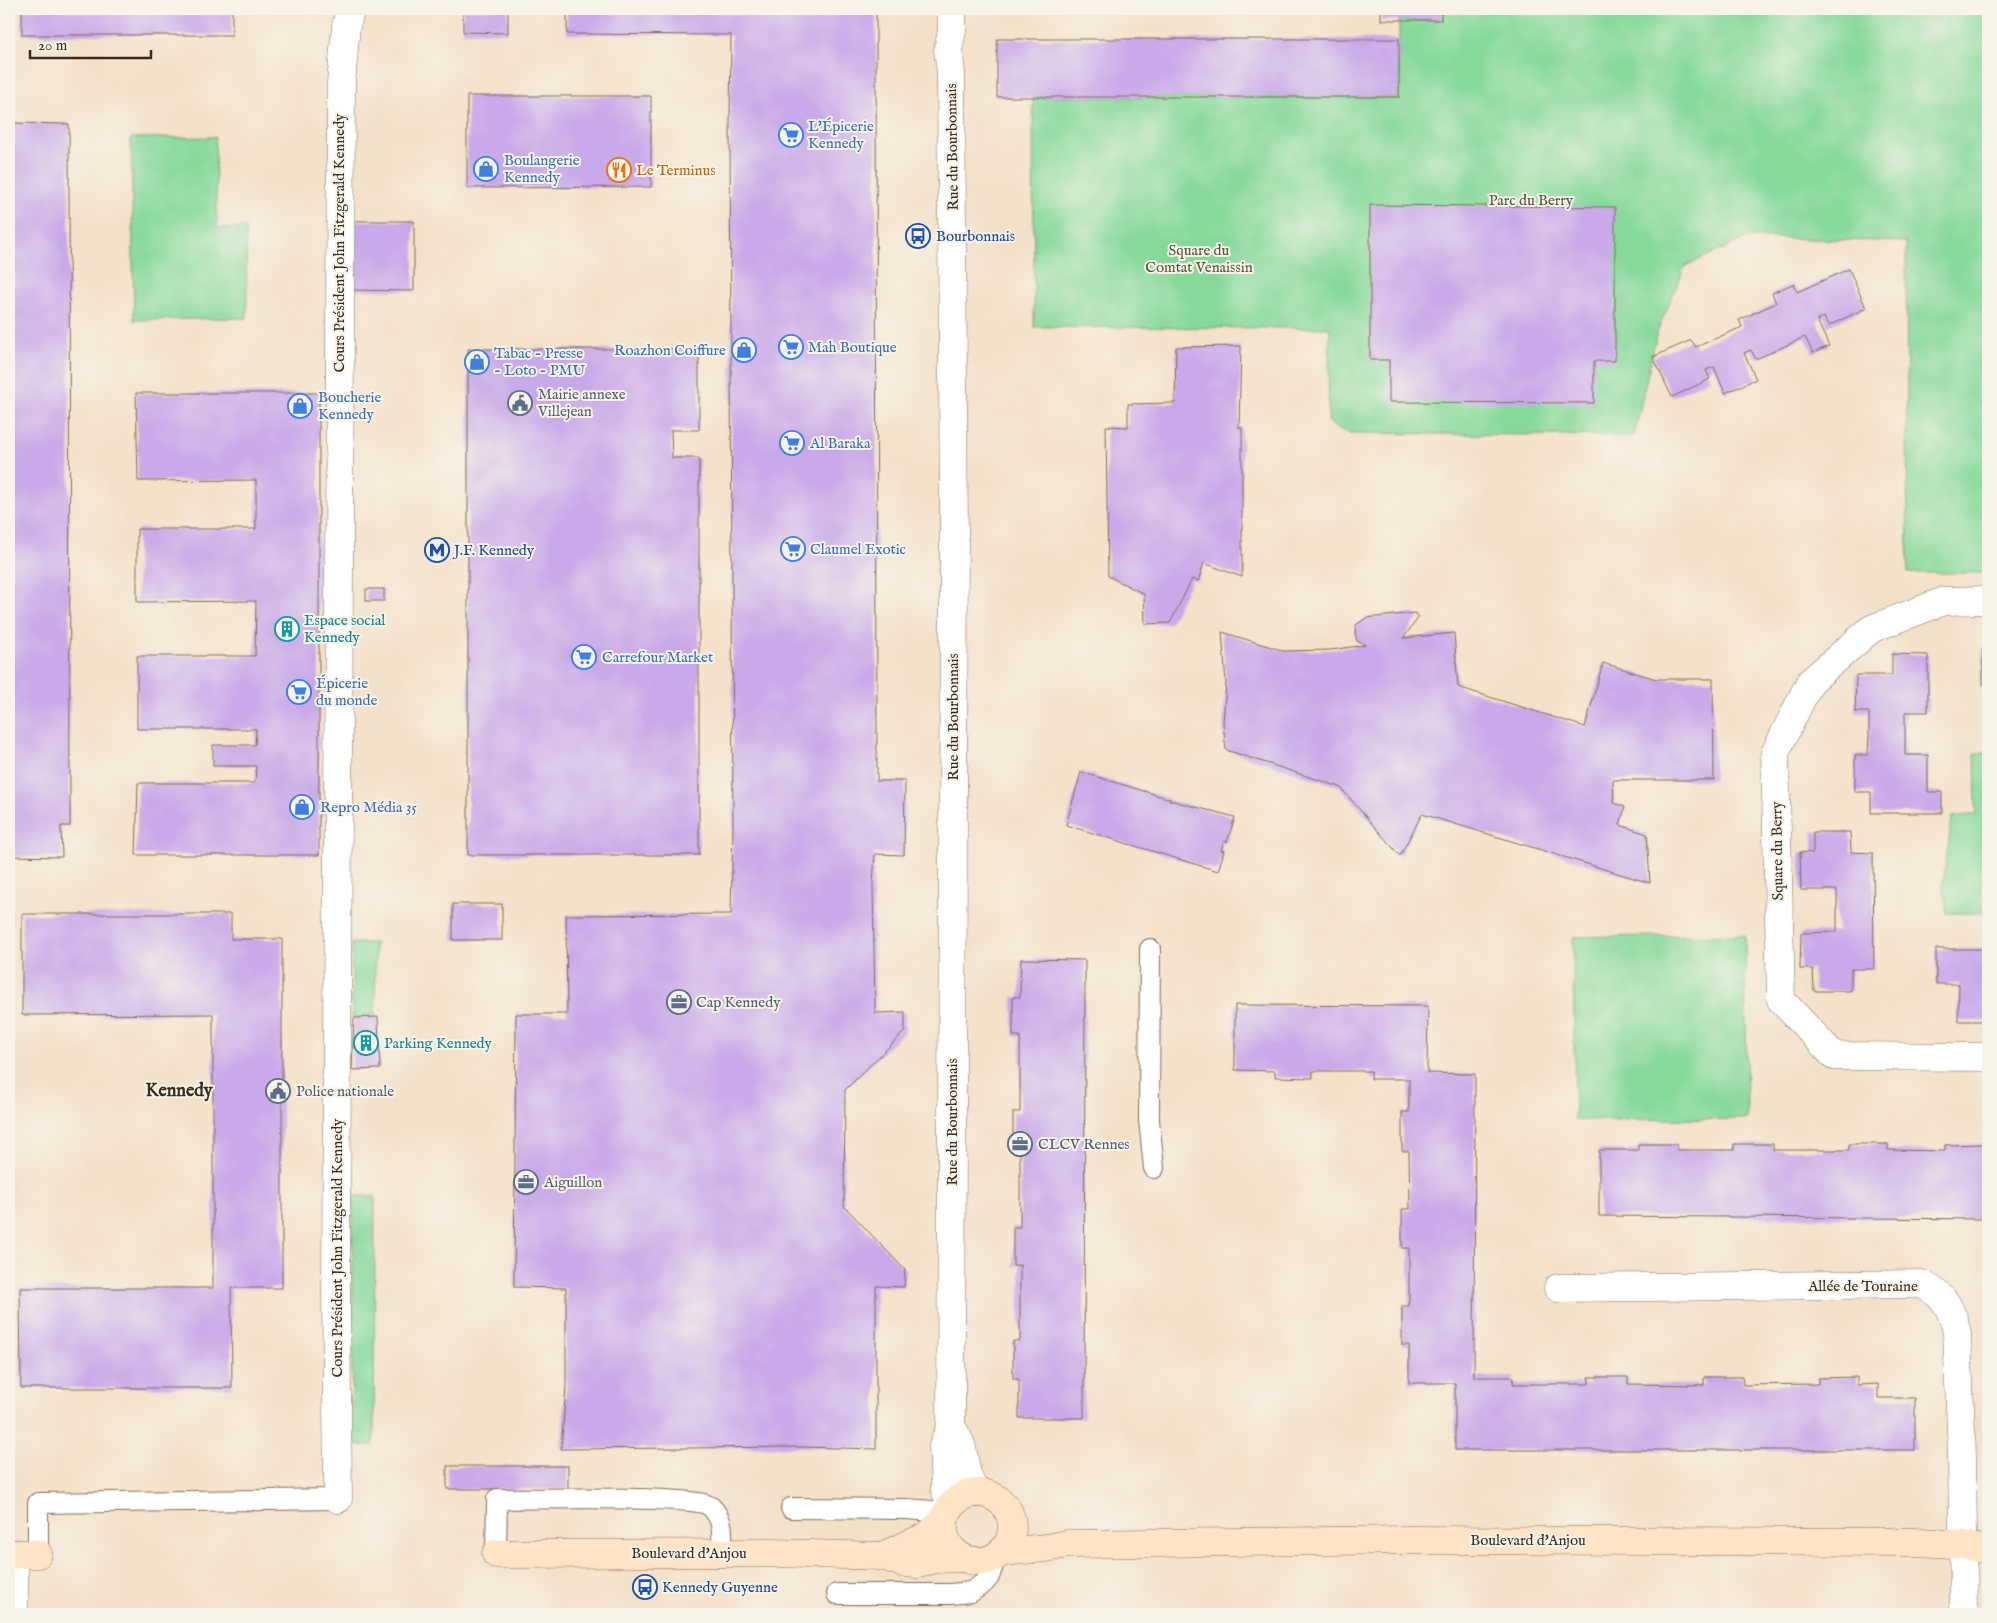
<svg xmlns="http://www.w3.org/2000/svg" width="1997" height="1623" viewBox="0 0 1997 1623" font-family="'IM FELL English',serif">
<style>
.green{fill:#87d99b;stroke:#61825c}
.building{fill:#c8a9e9}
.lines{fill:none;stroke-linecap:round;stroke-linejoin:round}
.lane-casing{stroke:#7c6a5a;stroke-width:22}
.street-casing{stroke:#7c6a5a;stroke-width:29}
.secondary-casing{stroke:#7c6a5a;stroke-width:29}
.lane{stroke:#fff;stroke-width:20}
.street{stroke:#fff;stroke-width:28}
.secondary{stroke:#ffe4c6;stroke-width:28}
.labels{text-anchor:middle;stroke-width:4;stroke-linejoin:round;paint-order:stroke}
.shop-label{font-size:15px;fill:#366cbe;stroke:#f7f3e8;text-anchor:start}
.street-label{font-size:15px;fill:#3b2a1e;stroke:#f7f3e8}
.food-label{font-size:15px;fill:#c56008;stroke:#f7f3e8;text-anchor:start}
.park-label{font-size:15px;fill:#4e563d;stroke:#f7f3e8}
.transit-label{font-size:15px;fill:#164399;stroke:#f7f3e8;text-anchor:start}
.service-label{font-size:15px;fill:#4e5e75;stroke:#f7f3e8;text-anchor:start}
.culture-label{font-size:15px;fill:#0d838f;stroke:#f7f3e8;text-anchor:start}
.quarter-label{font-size:18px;font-weight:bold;fill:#3b2a1e;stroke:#f7f3e8}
</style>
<rect width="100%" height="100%" fill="#f7f3e8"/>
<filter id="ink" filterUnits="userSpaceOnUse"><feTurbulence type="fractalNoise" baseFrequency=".02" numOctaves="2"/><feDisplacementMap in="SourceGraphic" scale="10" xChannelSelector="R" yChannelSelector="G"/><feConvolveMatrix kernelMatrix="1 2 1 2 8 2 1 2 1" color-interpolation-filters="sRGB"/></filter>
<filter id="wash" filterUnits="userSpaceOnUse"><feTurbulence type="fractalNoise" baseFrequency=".0096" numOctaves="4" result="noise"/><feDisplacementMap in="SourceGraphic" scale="20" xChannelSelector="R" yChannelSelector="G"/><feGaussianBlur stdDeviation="1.12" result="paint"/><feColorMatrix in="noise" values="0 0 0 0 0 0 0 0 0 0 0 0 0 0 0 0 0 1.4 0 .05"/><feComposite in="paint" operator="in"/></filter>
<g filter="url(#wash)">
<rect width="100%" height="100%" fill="#f4e1c9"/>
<g class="green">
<path d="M 1441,9 L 1988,9 L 1988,573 L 1908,573 L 1906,242 L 1749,237 L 1685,266 L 1657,332 L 1634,436 L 1349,433 L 1336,428 L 1328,421 L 1330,328 L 1034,327 L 1033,97 L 1399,97 L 1399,20 L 1440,20 Z"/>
<path d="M 215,137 L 217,228 L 246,228 L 247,318 L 134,320 L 131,138 Z"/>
<path d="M 1975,753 L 1988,753 L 1988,913 L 1947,913 L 1943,884 L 1952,817 L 1976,814 Z"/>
<path d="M 1745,935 L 1747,1119 L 1575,1120 L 1573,937 Z"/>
<rect x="352" y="943" width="23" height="74"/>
<path d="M 353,1196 L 375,1196 L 374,1445 L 352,1445 Z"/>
</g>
<g id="blocks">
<g class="building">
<rect x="22" y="9" width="210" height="26"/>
<path d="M 463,9 L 508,9 L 508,33 L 463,32 Z"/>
<path d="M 567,9 L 876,9 L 877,781 L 905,781 L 904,855 L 875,854 L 873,884 L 875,1013 L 905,1012 L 905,1031 L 845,1090 L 844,1206 L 905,1270 L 904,1287 L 876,1286 L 876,1449 L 803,1447 L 561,1449 L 566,1387 L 566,1288 L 514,1287 L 516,1014 L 567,1014 L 566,915 L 731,914 L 733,827 L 730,118 L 731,35 L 567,34 Z"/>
<rect x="1381" y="9" width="60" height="11"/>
<rect x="997" y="39" width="402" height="58"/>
<path d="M 467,96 L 651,96 L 651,187 L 467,188 Z"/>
<path d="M 9,123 L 69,124 L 70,826 L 61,826 L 62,857 L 9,856 Z"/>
<path d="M 1370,205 L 1615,207 L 1615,361 L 1594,361 L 1594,403 L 1389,402 L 1389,360 L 1370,360 Z"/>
<path d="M 349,221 L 414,221 L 414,291 L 349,290 Z"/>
<path d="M 1849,269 L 1866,308 L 1828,326 L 1824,317 L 1817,320 L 1829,346 L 1813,353 L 1805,337 L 1756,359 L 1751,350 L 1744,353 L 1756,379 L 1725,393 L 1714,367 L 1706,370 L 1710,379 L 1672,397 L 1653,357 L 1691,340 L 1696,347 L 1742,327 L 1739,320 L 1776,303 L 1772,293 L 1783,288 L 1793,284 L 1797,292 Z"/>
<path d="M 1241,346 L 1239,428 L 1242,427 L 1242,577 L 1204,563 L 1198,581 L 1192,579 L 1170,623 L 1145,624 L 1144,594 L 1108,576 L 1106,426 L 1128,427 L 1128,404 L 1175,403 L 1176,347 Z"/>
<path d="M 468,349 L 699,349 L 699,430 L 671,430 L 672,458 L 699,458 L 699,855 L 468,855 Z"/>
<path d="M 136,393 L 319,393 L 319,855 L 136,855 L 138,783 L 255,783 L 256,766 L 213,766 L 213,745 L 255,745 L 256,729 L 137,729 L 137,656 L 255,656 L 256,601 L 137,602 L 137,529 L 256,529 L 256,480 L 138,481 Z"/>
<rect x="366" y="589" width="18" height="12"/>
<path d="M 1415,613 L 1419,617 L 1403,638 L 1454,633 L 1458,687 L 1585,727 L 1603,663 L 1656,679 L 1713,679 L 1714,780 L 1613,780 L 1614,803 L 1625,807 L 1620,825 L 1647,834 L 1650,883 L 1422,814 L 1400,856 L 1340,787 L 1226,750 L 1223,723 L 1226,683 L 1222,632 L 1284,651 L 1331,650 L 1365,645 L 1357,641 L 1355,634 L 1356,625 L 1366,618 Z"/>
<rect x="1983" y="647" width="5" height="37"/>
<path d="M 1892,654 L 1928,655 L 1928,712 L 1905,712 L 1905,755 L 1928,755 L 1928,792 L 1942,792 L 1942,813 L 1871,813 L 1871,792 L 1855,792 L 1855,755 L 1868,755 L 1869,734 L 1869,712 L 1855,712 L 1856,675 L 1892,675 Z"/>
<path d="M 1081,772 L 1170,799 L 1169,800 L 1235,817 L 1227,842 L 1224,841 L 1221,850 L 1224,851 L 1218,871 L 1066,825 Z"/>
<path d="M 1813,832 L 1850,832 L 1851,852 L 1873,853 L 1874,969 L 1851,969 L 1851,991 L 1814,991 L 1813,969 L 1800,969 L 1801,933 L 1837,932 L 1837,890 L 1801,890 L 1800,852 L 1813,853 Z"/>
<rect x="453" y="904" width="49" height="36"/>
<path d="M 22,914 L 231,914 L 231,939 L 282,939 L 282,1288 L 231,1288 L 232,1388 L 21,1388 L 20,1288 L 213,1288 L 213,1014 L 22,1015 Z"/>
<path d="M 1936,949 L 1988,949 L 1988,1021 L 1958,1021 L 1959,984 L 1936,984 Z"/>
<path d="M 1021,959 L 1085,960 L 1084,1418 L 1019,1418 L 1019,1379 L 1013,1379 L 1013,1341 L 1020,1341 L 1020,1265 L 1013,1266 L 1013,1227 L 1020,1227 L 1020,1150 L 1013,1150 L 1013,1112 L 1020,1112 L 1020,1036 L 1013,1036 L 1013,997 L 1020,997 Z"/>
<path d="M 1235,1005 L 1428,1006 L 1427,1073 L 1475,1074 L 1474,1377 L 1514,1377 L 1513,1384 L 1589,1384 L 1589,1377 L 1628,1377 L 1628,1384 L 1704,1385 L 1704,1377 L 1742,1377 L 1743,1385 L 1818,1384 L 1818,1378 L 1857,1377 L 1857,1385 L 1878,1384 L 1878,1398 L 1915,1398 L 1915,1450 L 1455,1450 L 1455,1383 L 1409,1383 L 1409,1345 L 1402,1345 L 1402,1306 L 1409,1306 L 1409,1248 L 1402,1248 L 1402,1209 L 1410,1209 L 1409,1151 L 1402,1151 L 1402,1112 L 1409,1112 L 1409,1079 L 1371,1079 L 1371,1071 L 1313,1071 L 1313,1078 L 1275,1077 L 1275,1071 L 1235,1070 Z"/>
<path d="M 378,1017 L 380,1069 L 352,1070 L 354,1018 Z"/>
<path d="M 1638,1144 L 1677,1144 L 1677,1150 L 1734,1150 L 1734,1144 L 1773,1144 L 1773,1150 L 1849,1150 L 1849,1144 L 1888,1144 L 1888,1150 L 1945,1151 L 1945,1145 L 1984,1144 L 1984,1150 L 1988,1150 L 1988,1219 L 1599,1216 L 1599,1150 L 1638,1150 Z"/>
<rect x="447" y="1466" width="121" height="23"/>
</g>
</g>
</g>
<g filter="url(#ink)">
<use href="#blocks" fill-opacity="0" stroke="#7c6a5a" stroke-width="1"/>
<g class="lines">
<defs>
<g id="lane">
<path d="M 1150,949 L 1149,1120 L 1154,1168"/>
<path d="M 791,1508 L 906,1509 L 947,1512"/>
<path d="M 38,1554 L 38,1503 L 338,1499"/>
<path d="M 496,1554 L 497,1499 C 526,1499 698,1495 711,1507 C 725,1521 722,1535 722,1553"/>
<path d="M 837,1594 L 950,1594 L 971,1592 L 984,1583 L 989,1577 L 996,1557"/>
</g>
<g id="street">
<path d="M 1988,600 L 1944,601 L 1871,629 L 1810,682 L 1775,753 L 1781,1000 L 1834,1056 L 1988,1057"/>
<path d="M 1558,1288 L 1922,1284 C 1945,1296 1952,1308 1957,1333 L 1962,1456 L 1964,1614"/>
<path d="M 951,1426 C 955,1433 960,1440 962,1448 C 966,1465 965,1478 977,1493"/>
<path d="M 338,1499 L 336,1291 L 341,84 L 346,25 L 351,9"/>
<path d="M 951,1505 L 945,1489 L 943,1446 L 951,1426 L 954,534 L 951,72 L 948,50 L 952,31 L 952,9"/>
<path d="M 14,1614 L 14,1554"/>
</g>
<g id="secondary">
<circle cx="978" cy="1527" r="34"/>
<path d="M 1002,1552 L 1046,1548 L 1067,1544 L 1410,1540 L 1921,1542 L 1964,1545 L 1988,1550"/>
<path d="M 9,1554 L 38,1554"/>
<path d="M 496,1554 L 773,1553 L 882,1556 L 903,1563 L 918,1564 L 935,1559 L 963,1558"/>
<path d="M 882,1556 L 927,1536 L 944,1520"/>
</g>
</defs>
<use href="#lane" class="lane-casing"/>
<use href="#street" class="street-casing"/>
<use href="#secondary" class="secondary-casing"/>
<use href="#lane" class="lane"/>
<use href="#street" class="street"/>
<use href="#secondary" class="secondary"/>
</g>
</g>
<defs>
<symbol id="supermarket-ring" viewBox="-11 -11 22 22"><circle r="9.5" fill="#f7f3e8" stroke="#3f7fe0" stroke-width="1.5"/><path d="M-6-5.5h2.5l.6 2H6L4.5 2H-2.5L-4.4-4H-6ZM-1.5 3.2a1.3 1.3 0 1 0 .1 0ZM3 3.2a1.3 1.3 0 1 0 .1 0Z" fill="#3f7fe0"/></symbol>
<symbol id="shop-ring" viewBox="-11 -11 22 22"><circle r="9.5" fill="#f7f3e8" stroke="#3f7fe0" stroke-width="1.5"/><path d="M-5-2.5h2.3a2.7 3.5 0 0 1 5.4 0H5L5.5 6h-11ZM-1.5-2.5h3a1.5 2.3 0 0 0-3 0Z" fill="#3f7fe0"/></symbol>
<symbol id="restaurant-ring" viewBox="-11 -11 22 22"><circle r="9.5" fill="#f7f3e8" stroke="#e8710a" stroke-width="1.5"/><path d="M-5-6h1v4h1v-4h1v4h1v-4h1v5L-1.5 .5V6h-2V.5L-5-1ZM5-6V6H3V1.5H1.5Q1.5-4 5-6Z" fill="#e8710a"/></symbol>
<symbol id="bus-ring" viewBox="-11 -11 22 22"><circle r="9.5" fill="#f7f3e8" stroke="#1a4fb4" stroke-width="1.5"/><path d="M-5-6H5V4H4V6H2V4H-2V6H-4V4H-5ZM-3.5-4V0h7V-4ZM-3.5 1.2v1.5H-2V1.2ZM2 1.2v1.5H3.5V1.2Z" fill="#1a4fb4"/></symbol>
<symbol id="civic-ring" viewBox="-11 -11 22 22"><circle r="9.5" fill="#f7f3e8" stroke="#5c6f8a" stroke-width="1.5"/><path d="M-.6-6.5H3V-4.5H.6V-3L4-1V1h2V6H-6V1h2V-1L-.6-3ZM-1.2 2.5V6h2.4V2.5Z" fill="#5c6f8a"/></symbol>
<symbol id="metro-ring" viewBox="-11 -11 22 22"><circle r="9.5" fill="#f7f3e8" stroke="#1a4fb4" stroke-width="1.5"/><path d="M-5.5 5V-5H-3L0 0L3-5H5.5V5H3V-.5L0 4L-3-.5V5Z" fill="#1a4fb4"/></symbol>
<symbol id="building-ring" viewBox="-11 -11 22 22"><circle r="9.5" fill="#f7f3e8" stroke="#0f9aa8" stroke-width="1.5"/><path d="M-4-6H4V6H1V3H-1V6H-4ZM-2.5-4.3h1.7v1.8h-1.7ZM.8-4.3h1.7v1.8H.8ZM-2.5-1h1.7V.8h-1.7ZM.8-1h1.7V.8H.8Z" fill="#0f9aa8"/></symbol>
<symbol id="office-ring" viewBox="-11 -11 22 22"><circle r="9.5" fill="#f7f3e8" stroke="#5c6f8a" stroke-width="1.5"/><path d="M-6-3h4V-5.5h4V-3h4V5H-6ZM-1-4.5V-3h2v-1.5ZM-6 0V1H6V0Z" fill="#5c6f8a"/></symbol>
</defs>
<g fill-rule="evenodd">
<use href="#supermarket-ring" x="777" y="121" width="28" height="28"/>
<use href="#shop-ring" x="472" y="155" width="28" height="28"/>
<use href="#restaurant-ring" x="605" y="156" width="28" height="28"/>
<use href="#bus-ring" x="904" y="222" width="28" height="28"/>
<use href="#supermarket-ring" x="777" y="333" width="28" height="28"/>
<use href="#shop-ring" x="730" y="336" width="28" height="28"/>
<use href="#shop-ring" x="463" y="348" width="28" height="28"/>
<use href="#civic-ring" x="506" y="389" width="28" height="28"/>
<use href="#shop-ring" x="286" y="392" width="28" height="28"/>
<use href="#supermarket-ring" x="778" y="429" width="28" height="28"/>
<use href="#supermarket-ring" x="779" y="535" width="28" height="28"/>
<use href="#metro-ring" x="423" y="536" width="28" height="28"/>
<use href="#building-ring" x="273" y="615" width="28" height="28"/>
<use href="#supermarket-ring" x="570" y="643" width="28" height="28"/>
<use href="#supermarket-ring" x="285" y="678" width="28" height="28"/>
<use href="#shop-ring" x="288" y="793" width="28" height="28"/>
<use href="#office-ring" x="665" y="988" width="28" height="28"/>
<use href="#building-ring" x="352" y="1029" width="28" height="28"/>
<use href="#civic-ring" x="264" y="1077" width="28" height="28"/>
<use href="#office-ring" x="1006" y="1130" width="28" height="28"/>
<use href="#office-ring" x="512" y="1168" width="28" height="28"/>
<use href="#bus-ring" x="631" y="1573" width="28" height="28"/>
</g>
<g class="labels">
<g class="shop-label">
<text x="808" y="131">L'Épicerie<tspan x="808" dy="17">Kennedy</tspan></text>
<text x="504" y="165">Boulangerie<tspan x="504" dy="17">Kennedy</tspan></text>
<text x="808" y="352">Mah Boutique</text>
<text x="726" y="355" text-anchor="end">Roazhon Coiffure</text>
<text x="494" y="358">Tabac - Presse<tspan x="494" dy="17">- Loto - PMU</tspan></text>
<text x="318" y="402">Boucherie<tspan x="318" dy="17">Kennedy</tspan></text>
<text x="810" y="448">Al Baraka</text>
<text x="810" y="554">Claumel Exotic</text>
<text x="602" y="662">Carrefour Market</text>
<text x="316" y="688">Épicerie<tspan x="316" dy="17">du monde</tspan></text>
<text x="320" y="812">Repro Média 35</text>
</g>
<g class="street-label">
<text transform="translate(952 147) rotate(-91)" y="5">Rue du Bourbonnais</text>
<text transform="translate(339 243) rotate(-90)" y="5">Cours Président John Fitzgerald Kennedy</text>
<text transform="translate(953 717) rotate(-90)" y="5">Rue du Bourbonnais</text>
<text transform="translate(1777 851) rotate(-91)" y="5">Square du Berry</text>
<text transform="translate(952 1122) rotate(-90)" y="5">Rue du Bourbonnais</text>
<text transform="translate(337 1248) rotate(-90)" y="5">Cours Président John Fitzgerald Kennedy</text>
<text x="1863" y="1291">Allée de Touraine</text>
<text x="1528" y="1545">Boulevard d'Anjou</text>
<text x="689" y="1558">Boulevard d'Anjou</text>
</g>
<g class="food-label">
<text x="636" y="175">Le Terminus</text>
</g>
<g class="park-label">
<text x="1531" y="205">Parc du Berry</text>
<text x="1199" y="255">Square du<tspan x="1199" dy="17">Comtat Venaissin</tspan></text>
</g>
<g class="transit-label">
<text x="936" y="241">Bourbonnais</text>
<text x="454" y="555">J.F. Kennedy</text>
<text x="662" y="1592">Kennedy Guyenne</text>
</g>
<g class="service-label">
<text x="538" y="399">Mairie annexe<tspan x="538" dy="17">Villejean</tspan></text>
<text x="696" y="1007">Cap Kennedy</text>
<text x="296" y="1096">Police nationale</text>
<text x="1038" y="1149">CLCV Rennes</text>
<text x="544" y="1187">Aiguillon</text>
</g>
<g class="culture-label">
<text x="304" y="625">Espace social<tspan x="304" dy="17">Kennedy</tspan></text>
<text x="384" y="1048">Parking Kennedy</text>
</g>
<g class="quarter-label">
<text x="179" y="1096">Kennedy</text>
</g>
</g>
<rect width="1997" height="1623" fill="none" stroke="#f7f3e8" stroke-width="30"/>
<path d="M30 50v8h121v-8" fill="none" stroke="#3b2a1e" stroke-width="2.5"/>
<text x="38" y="50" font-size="15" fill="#3b2a1e" stroke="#f7f3e8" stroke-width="4" paint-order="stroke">20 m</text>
</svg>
